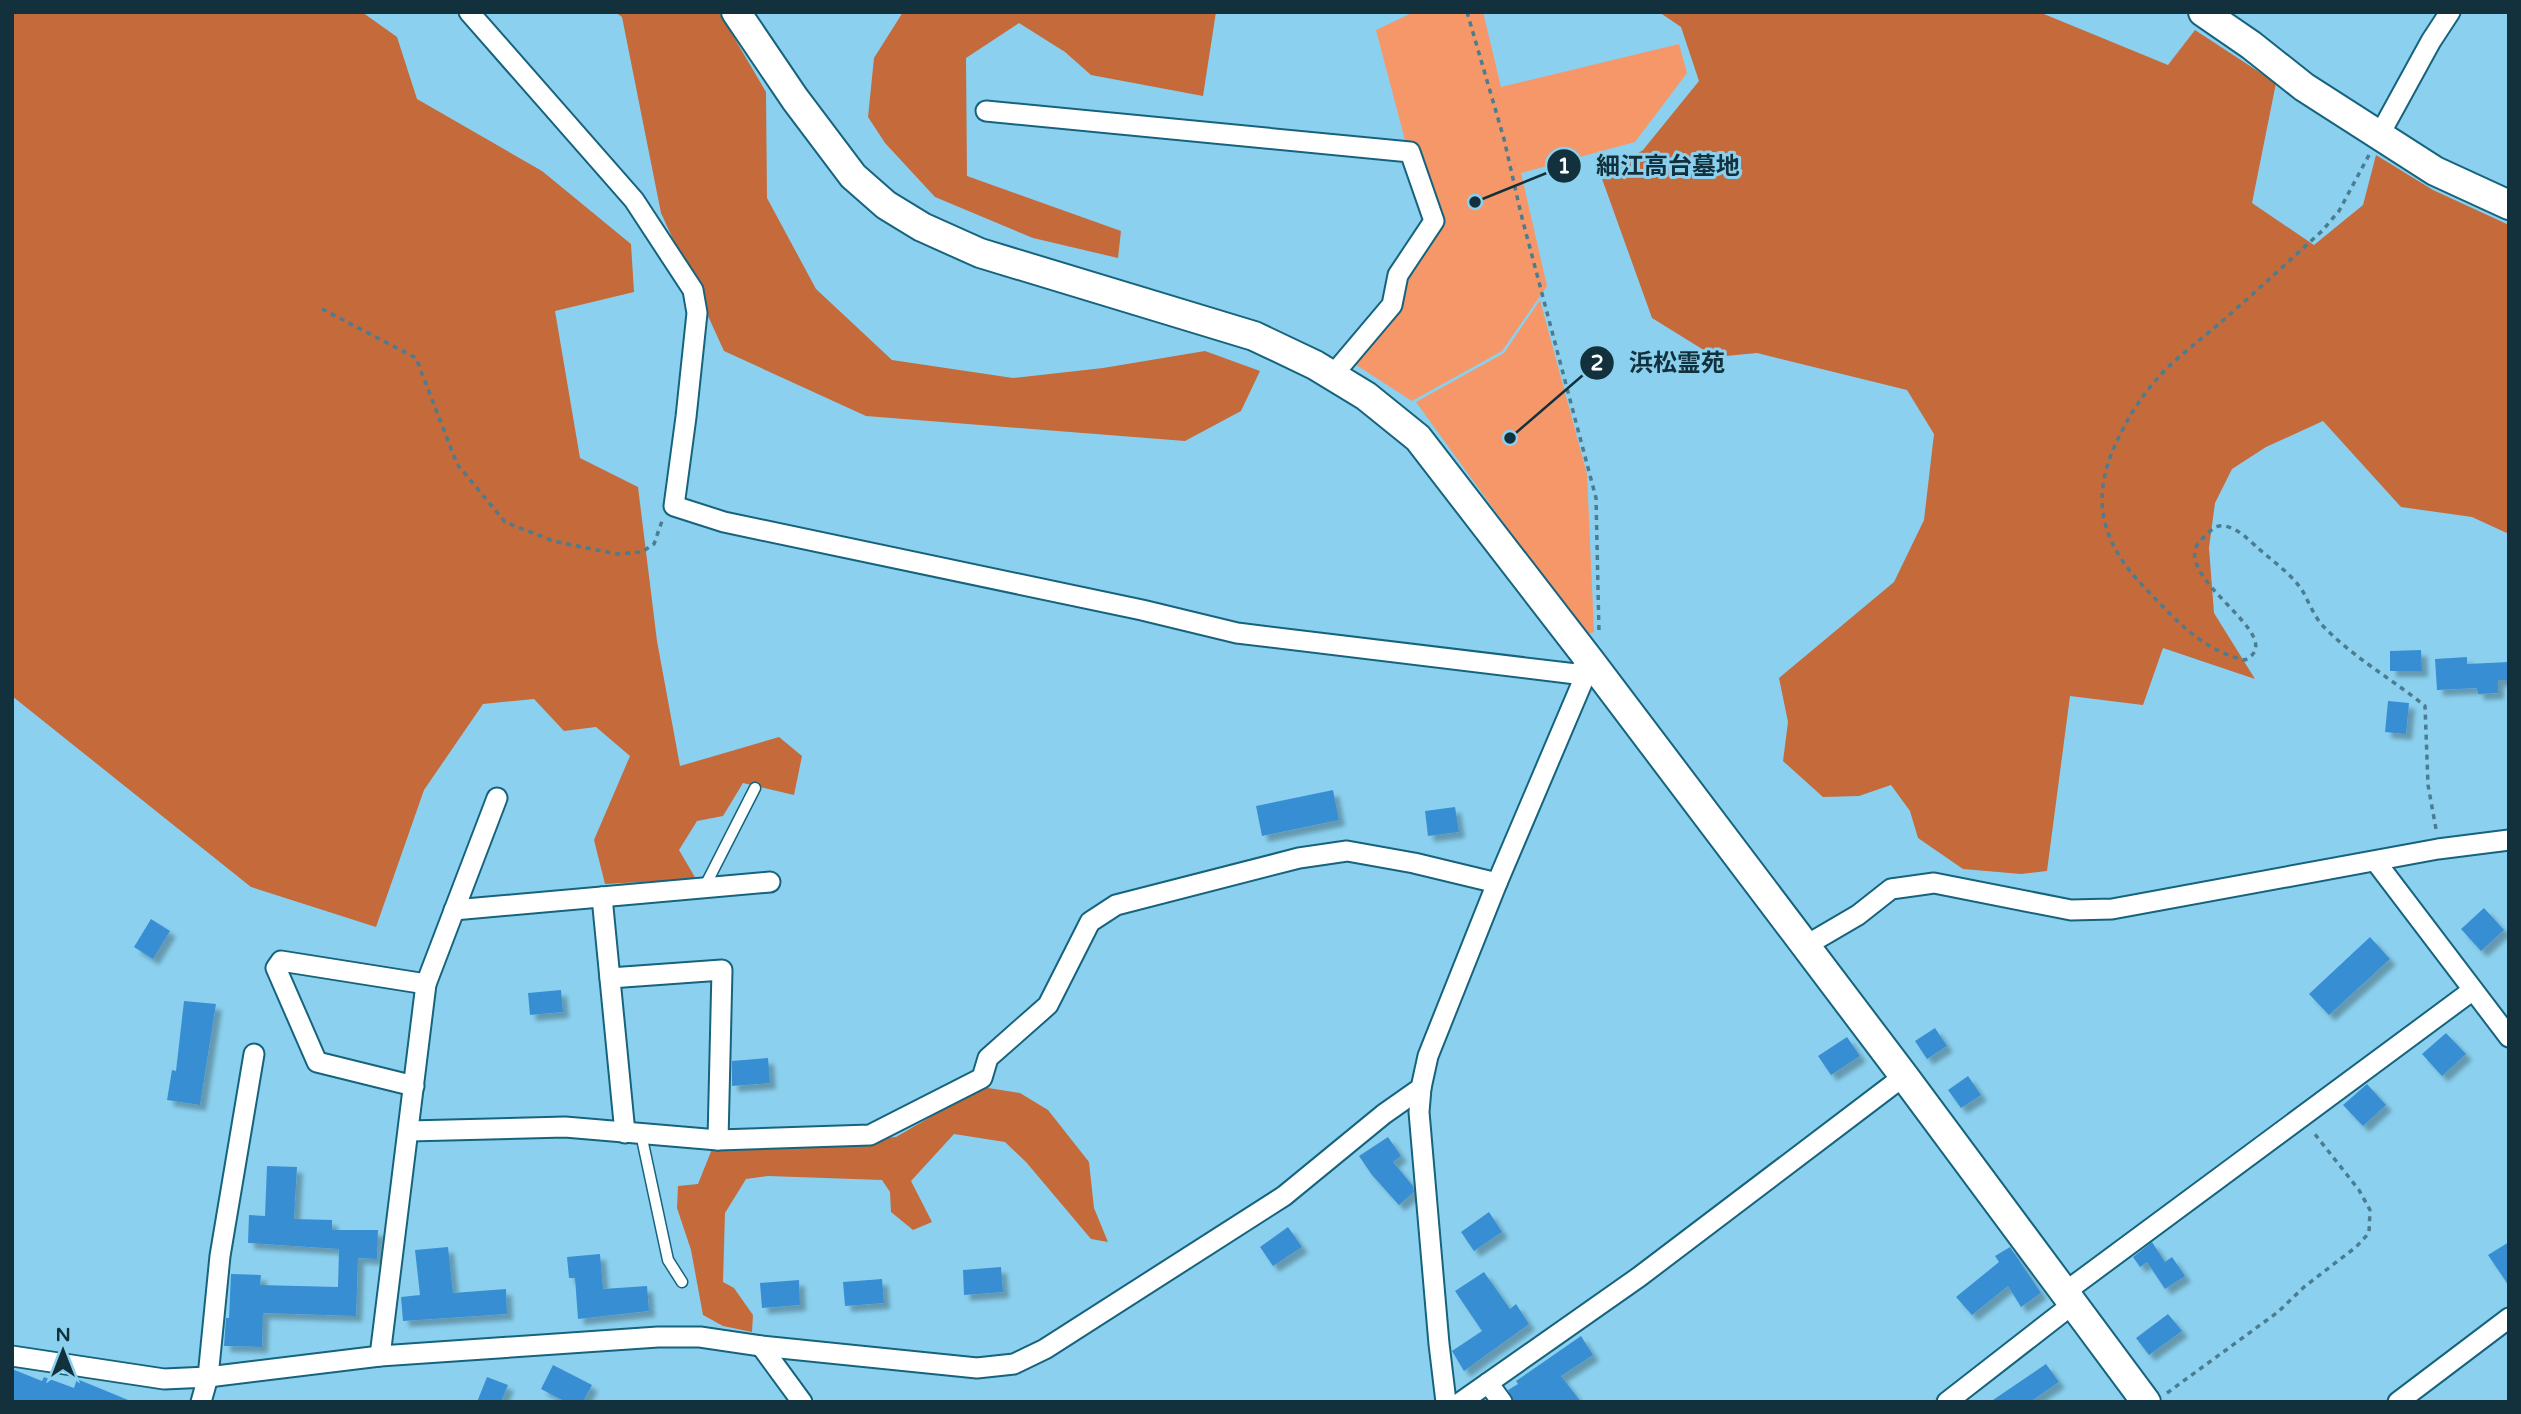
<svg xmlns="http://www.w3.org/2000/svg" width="2521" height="1414" viewBox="0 0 2521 1414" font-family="'Varela Round','Noto Sans JP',sans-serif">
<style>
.green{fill:#f59769}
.forest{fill:#c56a3b}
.building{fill:#398ed2;filter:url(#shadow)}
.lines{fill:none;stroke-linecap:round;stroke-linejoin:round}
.lane-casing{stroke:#16637d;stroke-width:13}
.street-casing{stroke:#16637d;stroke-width:23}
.secondary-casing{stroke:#16637d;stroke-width:32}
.path{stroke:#4b7c90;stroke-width:3.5;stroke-dasharray:5 5;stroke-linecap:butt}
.lane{stroke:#fff;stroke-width:10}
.street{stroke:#fff;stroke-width:19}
.secondary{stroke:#fff;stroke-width:28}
.leader{fill:none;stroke:#13313c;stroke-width:2.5}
.callout-dot{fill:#13313c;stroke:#8bd1ef;stroke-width:2.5}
.mark-label{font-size:21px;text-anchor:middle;font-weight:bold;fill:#fff}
.callout-label{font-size:24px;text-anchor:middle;font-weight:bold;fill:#13313c;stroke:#8bd1ef;stroke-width:6;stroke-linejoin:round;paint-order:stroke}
</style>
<defs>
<filter id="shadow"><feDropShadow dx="6" dy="6" stdDeviation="2" flood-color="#0004"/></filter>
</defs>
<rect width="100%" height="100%" fill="#8bd1ef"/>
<g class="green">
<path d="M 1414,12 L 1483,12 L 1501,87 L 1679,44 L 1687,73 L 1635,142 L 1521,173 L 1547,286 L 1502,351 L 1412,401 L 1339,354 L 1391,301 L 1429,231 L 1376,30 Z"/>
<path d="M 1540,300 L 1587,474 L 1594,632 L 1585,635 L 1416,402 L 1504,353 Z"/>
</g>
<g class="forest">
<path d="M 12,12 L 362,12 L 397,37 L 417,99 L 542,171 L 631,244 L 634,292 L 555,311 L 580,458 L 638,487 L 657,641 L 680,766 L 779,737 L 802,756 L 794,795 L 743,783 L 723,816 L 697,821 L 679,850 L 696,879 L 605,884 L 594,840 L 630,756 L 596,727 L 564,731 L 534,699 L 483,704 L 424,790 L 376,927 L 251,887 L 12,696 Z"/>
<path d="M 615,12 L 719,12 L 766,92 L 767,198 L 816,289 L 892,360 L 1013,378 L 1103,368 L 1205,351 L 1260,371 L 1241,411 L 1185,441 L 866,416 L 724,351 L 661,213 L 622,17 Z"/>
<path d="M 903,12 L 1216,12 L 1203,96 L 1091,75 L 1065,52 L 1019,23 L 966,58 L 967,176 L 1121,231 L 1118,258 L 1033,238 L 935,197 L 885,143 L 868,117 L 874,58 Z"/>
<path d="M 1659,12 L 2039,12 L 2168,65 L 2195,30 L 2276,83 L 2252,203 L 2314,245 L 2363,205 L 2376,155 L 2433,190 L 2509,225 L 2509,534 L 2472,517 L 2401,507 L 2323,421 L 2266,447 L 2232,469 L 2215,503 L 2209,548 L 2214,613 L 2255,679 L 2163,648 L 2143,705 L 2070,696 L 2047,871 L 2021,874 L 1963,869 L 1918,838 L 1910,811 L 1891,785 L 1859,796 L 1823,797 L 1783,761 L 1788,722 L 1779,678 L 1894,582 L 1924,520 L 1934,434 L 1907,390 L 1757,353 L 1715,357 L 1652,318 L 1601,176 L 1643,150 L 1699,81 L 1681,27 Z"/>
<path d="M 982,1087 L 1020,1093 L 1048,1110 L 1089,1162 L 1094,1208 L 1108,1242 L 1091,1239 L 1026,1162 L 1005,1142 L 954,1134 L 911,1181 L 932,1222 L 913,1230 L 891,1212 L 890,1192 L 882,1180 L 768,1176 L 746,1179 L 725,1213 L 723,1282 L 734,1288 L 753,1315 L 752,1332 L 723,1326 L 703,1315 L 691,1250 L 677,1208 L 678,1186 L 698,1184 L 714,1144 L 766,1145 L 896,1137 Z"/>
</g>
<g class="building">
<path d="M 2421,650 L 2422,671 L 2390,671 L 2390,651 Z"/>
<path d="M 2467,657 L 2467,664 L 2509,662 L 2509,680 L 2498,680 L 2498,693 L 2478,694 L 2477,688 L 2437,690 L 2435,659 Z"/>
<path d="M 2388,701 L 2409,703 L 2406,734 L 2385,732 Z"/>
<path d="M 1333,790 L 1339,820 L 1262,836 L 1256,806 Z"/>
<path d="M 1455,807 L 1459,832 L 1428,836 L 1425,811 Z"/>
<path d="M 2484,908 L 2504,930 L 2481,951 L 2461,929 Z"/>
<path d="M 151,919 L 170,931 L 153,959 L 134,947 Z"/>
<path d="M 2370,937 L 2390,959 L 2329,1015 L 2309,994 Z"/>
<path d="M 561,990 L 563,1012 L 530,1015 L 528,993 Z"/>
<path d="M 184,1001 L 216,1004 L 200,1105 L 167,1100 L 172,1070 L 176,1071 Z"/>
<path d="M 1935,1028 L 1947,1046 L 1927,1059 L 1915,1041 Z"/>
<path d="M 2446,1033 L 2466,1054 L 2442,1076 L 2422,1054 Z"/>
<path d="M 1847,1037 L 1860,1056 L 1831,1075 L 1818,1056 Z"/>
<path d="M 768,1058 L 770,1083 L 732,1086 L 732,1061 Z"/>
<path d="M 1968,1076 L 1981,1095 L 1961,1108 L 1948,1090 Z"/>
<path d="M 2367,1084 L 2386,1105 L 2363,1126 L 2343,1105 Z"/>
<path d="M 1388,1137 L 1401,1156 L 1393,1162 L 1413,1186 L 1414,1192 L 1399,1205 L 1372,1175 L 1359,1156 Z"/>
<path d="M 267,1166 L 297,1167 L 294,1219 L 332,1220 L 332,1230 L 378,1230 L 377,1259 L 358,1258 L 356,1316 L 263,1313 L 262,1347 L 224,1346 L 226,1318 L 229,1318 L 231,1274 L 261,1275 L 260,1285 L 338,1287 L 339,1249 L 248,1243 L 249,1215 L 265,1216 Z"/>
<path d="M 1489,1212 L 1502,1232 L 1474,1251 L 1461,1232 Z"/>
<path d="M 1288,1227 L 1302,1247 L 1273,1266 L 1260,1247 Z"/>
<path d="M 2152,1242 L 2165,1262 L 2172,1257 L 2185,1276 L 2165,1289 L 2147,1262 L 2140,1267 L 2133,1257 Z"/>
<path d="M 2509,1242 L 2509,1286 L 2488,1255 Z"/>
<path d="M 448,1247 L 453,1293 L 506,1289 L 507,1314 L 403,1321 L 401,1297 L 420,1295 L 415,1250 Z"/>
<path d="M 2010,1247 L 2041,1293 L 2021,1307 L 2008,1286 L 1972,1315 L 1956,1297 L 1999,1262 L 1995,1256 Z"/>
<path d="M 600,1254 L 603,1289 L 647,1286 L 649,1311 L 578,1319 L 575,1278 L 569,1278 L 567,1257 Z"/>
<path d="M 1001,1267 L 1003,1292 L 964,1295 L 963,1270 Z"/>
<path d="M 1484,1272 L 1510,1309 L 1516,1304 L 1529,1324 L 1464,1371 L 1452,1351 L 1482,1331 L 1455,1291 Z"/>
<path d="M 882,1279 L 884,1303 L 845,1306 L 843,1282 Z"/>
<path d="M 799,1280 L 800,1305 L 762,1308 L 760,1283 Z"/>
<path d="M 2168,1314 L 2182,1331 L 2149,1355 L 2136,1338 Z"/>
<path d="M 1581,1336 L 1593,1355 L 1561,1376 L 1581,1402 L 1514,1402 L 1508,1390 L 1518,1384 L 1516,1381 Z"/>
<path d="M 2046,1364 L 2059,1382 L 2030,1402 L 1990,1402 Z"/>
<path d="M 553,1365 L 592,1385 L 583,1402 L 566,1402 L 541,1389 Z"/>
<path d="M 12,1369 L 42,1381 L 44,1377 L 74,1388 L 77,1379 L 133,1402 L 12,1402 Z"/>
<path d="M 487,1377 L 508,1385 L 501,1402 L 477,1402 Z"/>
</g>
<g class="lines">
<defs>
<g id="lane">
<path d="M 704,888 L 755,788"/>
<path d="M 641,1134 L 668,1260 L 682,1282"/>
</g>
<g id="street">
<path d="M 469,12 L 634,200 L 693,290 L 697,313 L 686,417 L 674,506 L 724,522 L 1142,610 L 1237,633 L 1576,674 L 1591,662"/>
<path d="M 986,111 L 1410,152 L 1434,221 L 1398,275 L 1392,305 L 1332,376"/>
<path d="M 2380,134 L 2431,41 L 2450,12"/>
<path d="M 2376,862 L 2509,1037"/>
<path d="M 602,897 L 625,1133"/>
<path d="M 454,910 L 770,882"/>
<path d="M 1805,946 L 1858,915 L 1891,889 L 1934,883 L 2071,910 L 2112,909 L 2438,849 L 2509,840"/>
<path d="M 610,978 L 722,970 L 718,1140"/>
<path d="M 254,1054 L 220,1256 L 208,1377 L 380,1356 L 658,1337 L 700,1337 L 761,1346 L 977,1368 L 1014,1364 L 1045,1349 L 1284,1196 L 1384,1114 L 1421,1088 L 1428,1056 L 1497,883 L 1591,662"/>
<path d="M 414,1086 L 317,1062 L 276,968 L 281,961 L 426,984"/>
<path d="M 1421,1088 L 1419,1112 L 1439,1344 L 1446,1402"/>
<path d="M 409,1131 L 565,1127 L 718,1140 L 870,1135 L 982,1078 L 988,1058 L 1048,1005 L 1090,922 L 1116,905 L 1299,858 L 1347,851 L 1414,863 L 1497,883"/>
<path d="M 2065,1292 L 2473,990"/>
<path d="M 761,1346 L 802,1402"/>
<path d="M 12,1356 L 164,1379 L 208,1377 L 201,1402"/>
<path d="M 380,1356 L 426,984 L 497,798"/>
<path d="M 1488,1383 L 1502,1402"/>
<path d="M 1461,1402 L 1639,1277 L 1904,1076"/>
<path d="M 1947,1402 L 2073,1304"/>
<path d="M 2398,1402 L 2509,1318"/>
</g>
<g id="secondary">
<path d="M 736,12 L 795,99 L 853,176 L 886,205 L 922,227 L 980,253 L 1254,336 L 1315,365 L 1366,396 L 1418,438 L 1591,662 L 1904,1076 L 2146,1402"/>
<path d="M 2203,12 L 2251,45 L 2304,87 L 2435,171 L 2509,205"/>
</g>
</defs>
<use href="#lane" class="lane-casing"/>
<use href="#street" class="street-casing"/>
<use href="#secondary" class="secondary-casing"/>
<g class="path">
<path d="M 1467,12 L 1504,139 L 1521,214 L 1596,498 L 1599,633"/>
<path d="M 2369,155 L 2339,211 L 2322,231 C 2291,259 2260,288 2228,316 C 2208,334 2186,350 2167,368 C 2148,388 2133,408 2121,433 C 2090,492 2097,538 2144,587 C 2173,617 2202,651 2245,660 C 2293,636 2163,575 2202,539 C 2207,534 2212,528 2219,526 C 2234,524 2249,540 2259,549 C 2274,562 2291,574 2302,590 C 2309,602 2314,617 2324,627 C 2354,658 2392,679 2425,706 L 2428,785 L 2436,829"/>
<path d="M 322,309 L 416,358 L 457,464 L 505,522 L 553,541 L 616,554 L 642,552 L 654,544 L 662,521"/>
<path d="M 2167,1393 L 2278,1312 L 2304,1287 L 2356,1247 L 2369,1233 L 2370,1210 L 2359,1190 L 2314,1133"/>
</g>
<use href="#lane" class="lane"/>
<use href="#street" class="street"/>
<use href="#secondary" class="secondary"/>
</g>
<path class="leader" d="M1475 202L1564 166M1510 438L1597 363"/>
<g class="callout-dot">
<circle cx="1475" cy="202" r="7"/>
<circle cx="1510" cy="438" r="7"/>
<circle cx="1564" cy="166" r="18"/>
<circle cx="1597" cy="363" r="18"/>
</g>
<g class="mark-label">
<text x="1564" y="173">1</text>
<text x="1597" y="370">2</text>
</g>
<g class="callout-label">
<text x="1668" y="174">細江高台墓地</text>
<text x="1677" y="371">浜松霊苑</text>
</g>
<rect width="2521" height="1414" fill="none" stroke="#13313c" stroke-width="28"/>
<g transform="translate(63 1351)" stroke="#8bd1ef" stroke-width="5" paint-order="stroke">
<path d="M0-5L12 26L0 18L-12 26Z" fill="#13313c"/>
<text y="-10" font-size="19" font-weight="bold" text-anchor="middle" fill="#13313c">N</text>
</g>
</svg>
